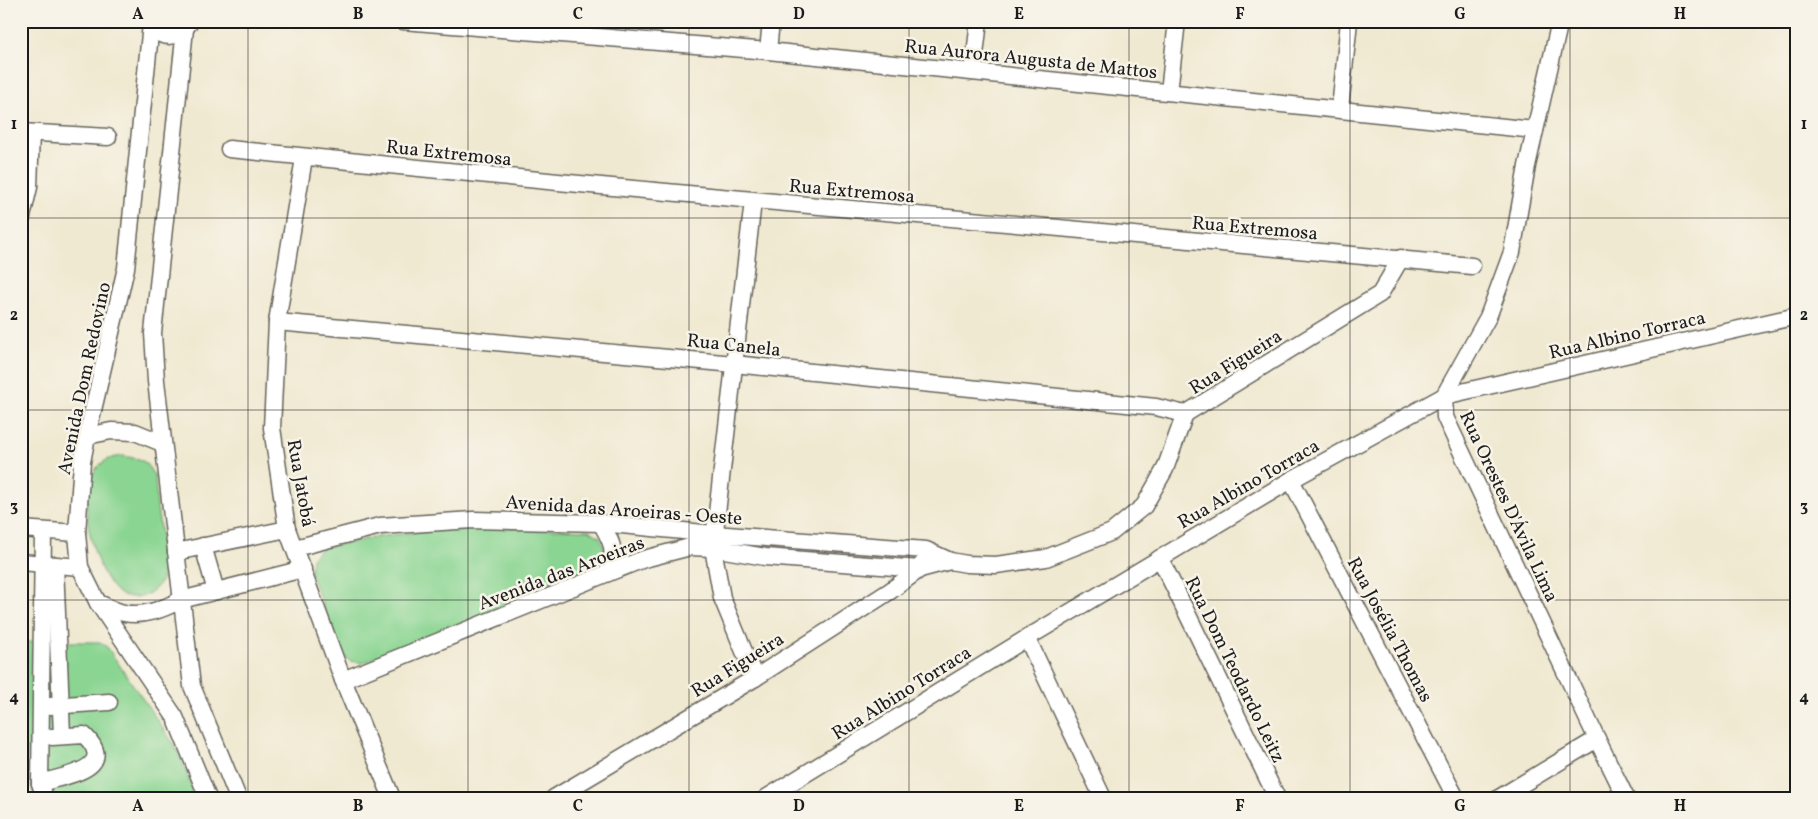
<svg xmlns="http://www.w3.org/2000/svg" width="1818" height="819" viewBox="0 0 1818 819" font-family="Vollkorn,serif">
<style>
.green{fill:#8ad592;stroke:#537857}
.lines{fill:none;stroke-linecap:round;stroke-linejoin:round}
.minor-casing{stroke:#66645b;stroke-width:19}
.minor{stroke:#fff;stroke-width:16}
.grid{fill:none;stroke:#1c1c1c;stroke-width:1;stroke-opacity:0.55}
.labels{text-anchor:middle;stroke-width:5;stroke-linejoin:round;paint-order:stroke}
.street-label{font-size:19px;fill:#1c1c1c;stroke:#f7f3e8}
.neatline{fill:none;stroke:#1c1c1c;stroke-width:2}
.grid-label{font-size:16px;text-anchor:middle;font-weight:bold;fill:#1c1c1c}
</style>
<rect width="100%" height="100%" fill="#f7f3e8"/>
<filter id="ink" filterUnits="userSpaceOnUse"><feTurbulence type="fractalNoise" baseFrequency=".02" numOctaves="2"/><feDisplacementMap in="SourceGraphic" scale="10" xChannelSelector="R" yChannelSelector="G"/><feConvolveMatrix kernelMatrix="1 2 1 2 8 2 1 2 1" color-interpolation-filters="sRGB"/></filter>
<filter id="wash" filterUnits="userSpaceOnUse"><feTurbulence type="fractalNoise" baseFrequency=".0096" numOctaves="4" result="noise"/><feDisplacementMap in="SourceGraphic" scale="20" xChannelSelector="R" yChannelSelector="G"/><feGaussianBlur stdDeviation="1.12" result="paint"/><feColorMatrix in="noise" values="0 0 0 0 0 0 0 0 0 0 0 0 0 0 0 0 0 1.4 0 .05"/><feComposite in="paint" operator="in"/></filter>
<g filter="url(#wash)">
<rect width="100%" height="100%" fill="#f0e9d1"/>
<g class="green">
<path d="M 123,456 L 139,459 L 146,463 L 155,477 L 157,507 L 166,569 C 163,580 157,590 146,595 C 137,598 124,598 117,592 C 92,569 76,497 96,469 C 103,460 112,457 123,456 Z"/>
<path d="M 484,527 L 589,530 L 600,537 L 606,552 L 601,564 L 591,571 L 363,663 L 350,661 L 342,655 L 310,573 L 312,558 L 321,548 L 377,537 L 440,529 Z"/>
<path d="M 21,642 L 100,642 L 107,647 L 171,740 L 180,756 L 196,798 L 35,798 L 21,755 Z"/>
</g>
</g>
<g filter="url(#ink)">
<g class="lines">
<defs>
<g id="minor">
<path d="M 150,21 C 158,41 178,40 189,23"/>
<path d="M 403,21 L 768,51 L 1535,130"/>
<path d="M 1560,21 L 1527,166 L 1512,252 L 1488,317 L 1444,396 L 1445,417 L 1597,739 L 1626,798"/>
<path d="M 151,24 L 126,268 L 87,436 L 82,462 L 77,533 L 80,567 L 98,603 L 175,717 L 208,798"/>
<path d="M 185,29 L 153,333 L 156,381 L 192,686 L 238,798"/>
<path d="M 768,51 L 771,21"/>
<path d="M 973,72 L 979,21"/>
<path d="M 1169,92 L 1177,21"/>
<path d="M 1340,109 L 1349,21"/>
<path d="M 21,132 L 108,137"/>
<path d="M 229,149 L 558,182 L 1472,266"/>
<path d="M 304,158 L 277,322 L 272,428 L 287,529 L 343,680 L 392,798"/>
<path d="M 753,201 L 713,548 L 722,598 L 755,678"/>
<path d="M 21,221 L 29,187 L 31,133"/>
<path d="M 277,322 L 734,364 L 1156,407 L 1185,414"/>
<path d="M 87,436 L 111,431 L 135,432 L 162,443"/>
<path d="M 1291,480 L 1456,798"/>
<path d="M 601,523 C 613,544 616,549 608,573"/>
<path d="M 21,529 L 77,533"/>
<path d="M 43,531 L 40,783 L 45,798"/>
<path d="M 203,546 L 216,591"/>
<path d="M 295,548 L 380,526 L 473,520 L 601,523 L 714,534 L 926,550 L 950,561 L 967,564 L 996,565 L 1046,558 L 1112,532 L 1144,506 L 1165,469 L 1185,414 L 1380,294 L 1401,258"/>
<path d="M 176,552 L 287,529"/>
<path d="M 1160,558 L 1277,798"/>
<path d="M 21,562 L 80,567"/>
<path d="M 55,565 L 62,735"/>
<path d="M 98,603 C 106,606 115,611 124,613 C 144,617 163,609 181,600 L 303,569"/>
<path d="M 1027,638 L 1103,798"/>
<path d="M 343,680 L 608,573 L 644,559 L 690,547 L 713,548 L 765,557 L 920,569 L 950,561"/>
<path d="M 50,706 L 109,702"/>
<path d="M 40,783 C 63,776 120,769 84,735 L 52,737"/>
<path d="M 554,798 L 755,678 L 890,591 L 920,569 L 922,564"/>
<path d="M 766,798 L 1027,638 L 1291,480 L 1444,396 L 1797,316"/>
<path d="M 1499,798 L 1597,739"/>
</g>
</defs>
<use href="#minor" class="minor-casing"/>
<use href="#minor" class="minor"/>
</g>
</g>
<path class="grid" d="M 248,21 L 248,798M 468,21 L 468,798M 689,21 L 689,798M 909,21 L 909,798M 1129,21 L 1129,798M 1350,21 L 1350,798M 1570,21 L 1570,798M 21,218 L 1797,218M 21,410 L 1797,410M 21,600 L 1797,600"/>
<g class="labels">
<g class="street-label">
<text transform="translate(1031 58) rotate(6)" y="7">Rua Aurora Augusta de Mattos</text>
<text transform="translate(449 152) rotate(6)" y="7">Rua Extremosa</text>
<text transform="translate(852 190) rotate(5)" y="7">Rua Extremosa</text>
<text transform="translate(1255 227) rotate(5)" y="7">Rua Extremosa</text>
<text transform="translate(1627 334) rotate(-13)" y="7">Rua Albino Torraca</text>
<text transform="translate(734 344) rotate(6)" y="7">Rua Canela</text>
<text transform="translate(1235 361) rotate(-32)" y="7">Rua Figueira</text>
<text transform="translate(83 378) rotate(-78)" y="7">Avenida Dom Redovino</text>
<text transform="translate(302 483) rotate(80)" y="7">Rua Jatobá</text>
<text transform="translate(1248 483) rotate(-30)" y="7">Rua Albino Torraca</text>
<text transform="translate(1510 506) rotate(65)" y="7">Rua Orestes D'Ávila Lima</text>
<text transform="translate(624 509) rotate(4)" y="7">Avenida das Aroeiras - Oeste</text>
<text transform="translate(561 572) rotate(-21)" y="7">Avenida das Aroeiras</text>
<text transform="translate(1391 629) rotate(62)" y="7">Rua Josélia Thomas</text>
<text transform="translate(737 664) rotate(-32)" y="7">Rua Figueira</text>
<text transform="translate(1236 669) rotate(64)" y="7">Rua Dom Teodardo Leitz</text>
<text transform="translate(901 692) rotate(-32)" y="7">Rua Albino Torraca</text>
</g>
</g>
<rect width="1818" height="819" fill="none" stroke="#f7f3e8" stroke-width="55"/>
<rect x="28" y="28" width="1762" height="764" class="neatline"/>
<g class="grid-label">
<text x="138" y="19">A</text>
<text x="358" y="19">B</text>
<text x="578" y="19">C</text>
<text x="799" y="19">D</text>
<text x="1019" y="19">E</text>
<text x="1240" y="19">F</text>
<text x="1460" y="19">G</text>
<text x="1680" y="19">H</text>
<text x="14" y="129">1</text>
<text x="1804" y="129">1</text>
<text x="14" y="320">2</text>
<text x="1804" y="320">2</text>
<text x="14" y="511">3</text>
<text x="1804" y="511">3</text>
<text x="14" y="702">4</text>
<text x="1804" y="702">4</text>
<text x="138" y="811">A</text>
<text x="358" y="811">B</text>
<text x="578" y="811">C</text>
<text x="799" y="811">D</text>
<text x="1019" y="811">E</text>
<text x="1240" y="811">F</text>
<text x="1460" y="811">G</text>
<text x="1680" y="811">H</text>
</g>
</svg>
